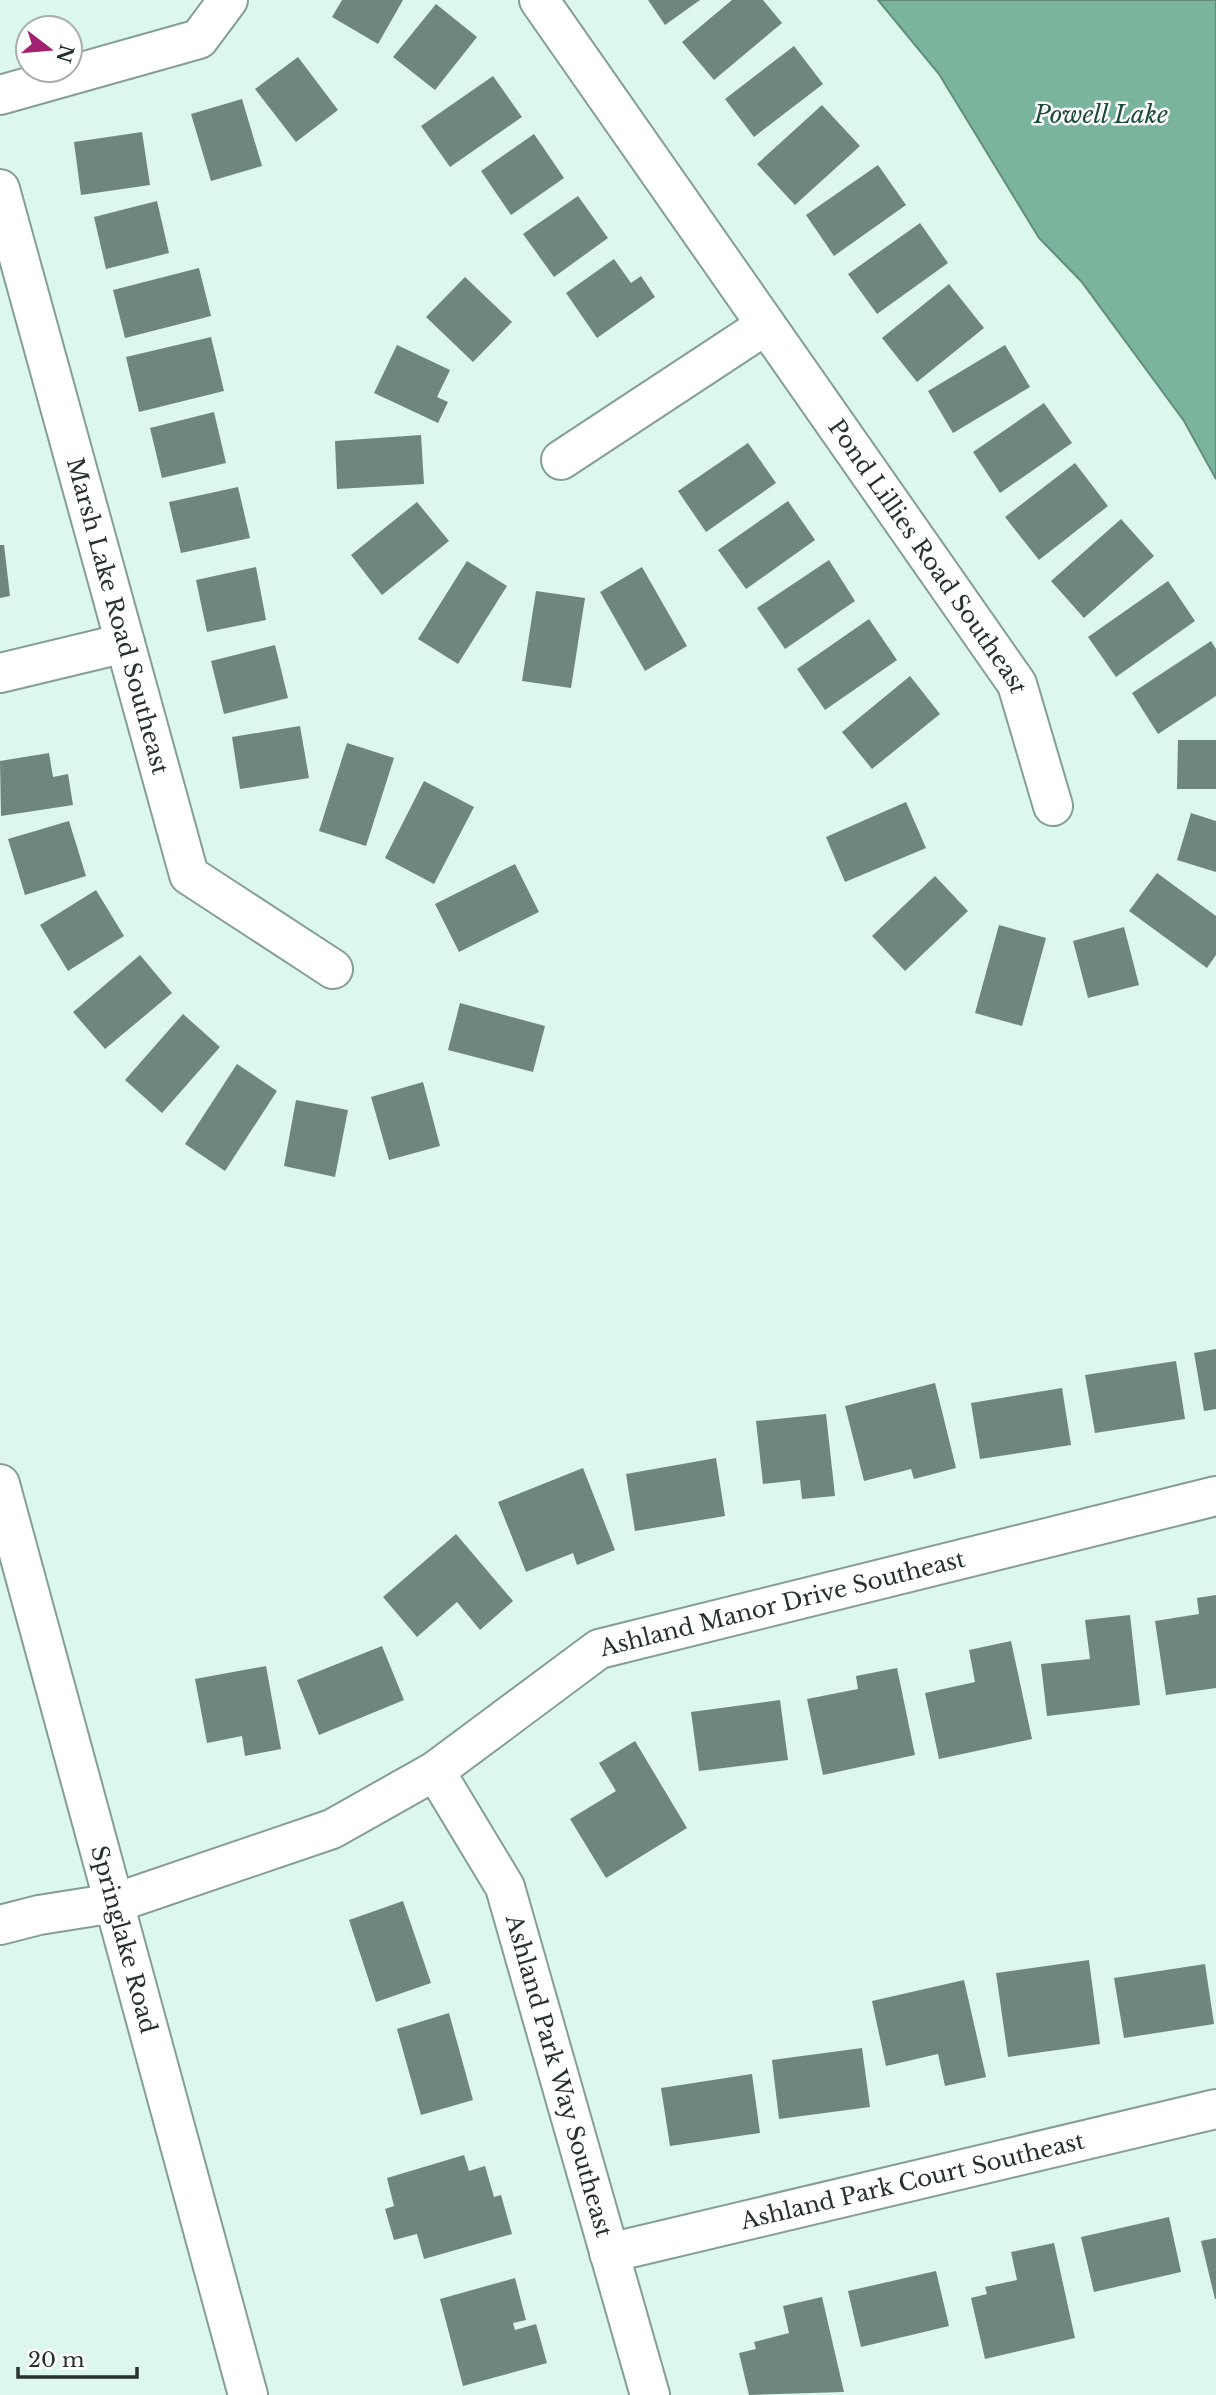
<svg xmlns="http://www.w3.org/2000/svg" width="1216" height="2395" viewBox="0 0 1216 2395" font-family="'Libre Baskerville',serif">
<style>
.water{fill:#7bb49d;stroke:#628d7b;stroke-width:2}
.building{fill:#6e877c}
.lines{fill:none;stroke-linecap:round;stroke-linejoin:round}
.minor-casing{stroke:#859e93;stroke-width:42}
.minor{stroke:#fff;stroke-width:38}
.labels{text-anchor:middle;stroke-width:5;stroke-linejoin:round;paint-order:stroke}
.street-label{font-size:23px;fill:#27312d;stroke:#fff}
.water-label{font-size:24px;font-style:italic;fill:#1c4b3b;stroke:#fff}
</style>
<rect width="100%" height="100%" fill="#dcf7eb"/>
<path class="water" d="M 878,0 L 1216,0 L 1216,479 L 1184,421 L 1081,281 L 1039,238 L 939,74 Z"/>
<g class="building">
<path d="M 342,0 L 403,0 L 378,44 L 332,17 Z"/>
<path d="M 648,0 L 700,0 L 665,25 Z"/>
<path d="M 732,0 L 763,0 L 782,23 L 714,80 L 682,42 Z"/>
<path d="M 436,4 L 477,37 L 435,90 L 393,57 Z"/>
<path d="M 794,46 L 823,84 L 754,137 L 725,99 Z"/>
<path d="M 298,57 L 338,110 L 296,142 L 255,89 Z"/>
<path d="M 493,76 L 522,117 L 450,167 L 421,126 Z"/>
<path d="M 242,99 L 262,166 L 211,181 L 191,114 Z"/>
<path d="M 822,105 L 860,146 L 795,205 L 757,164 Z"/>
<path d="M 142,132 L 150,185 L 81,195 L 74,142 Z"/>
<path d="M 534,134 L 564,178 L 511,215 L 481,171 Z"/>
<path d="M 878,165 L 906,205 L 834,256 L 806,215 Z"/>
<path d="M 578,196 L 608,238 L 554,277 L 523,234 Z"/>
<path d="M 157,201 L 169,253 L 106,269 L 94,217 Z"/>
<path d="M 920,223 L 948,263 L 877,314 L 848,274 Z"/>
<path d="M 614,259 L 631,283 L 641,276 L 655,297 L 597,338 L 566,293 Z"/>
<path d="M 199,268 L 211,316 L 125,338 L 113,290 Z"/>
<path d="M 465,277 L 512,322 L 473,362 L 426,317 Z"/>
<path d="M 949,284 L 984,328 L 917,382 L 882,338 Z"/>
<path d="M 211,337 L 224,391 L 139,412 L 126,357 Z"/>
<path d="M 397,345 L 450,370 L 437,397 L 448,402 L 438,423 L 374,393 Z"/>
<path d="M 1005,345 L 1030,387 L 953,433 L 928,391 Z"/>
<path d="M 1044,403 L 1072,443 L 1000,493 L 973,452 Z"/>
<path d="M 214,412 L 226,463 L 162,478 L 150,428 Z"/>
<path d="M 421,435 L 424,484 L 337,489 L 335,441 Z"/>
<path d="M 748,443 L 776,483 L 706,532 L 678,491 Z"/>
<path d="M 1075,463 L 1108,506 L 1039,560 L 1005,517 Z"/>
<path d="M 238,487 L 250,538 L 181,553 L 169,502 Z"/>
<path d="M 788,501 L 815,540 L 746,589 L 718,550 Z"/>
<path d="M 417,502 L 449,541 L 382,595 L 351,555 Z"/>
<path d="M 1121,519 L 1154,556 L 1084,618 L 1051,581 Z"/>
<path d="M 0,545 L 4,545 L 10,596 L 0,598 Z"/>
<path d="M 829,560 L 855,601 L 785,649 L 757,608 Z"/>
<path d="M 467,561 L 507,586 L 458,664 L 418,639 Z"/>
<path d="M 256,567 L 266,620 L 207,632 L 196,580 Z"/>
<path d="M 642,567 L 687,646 L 645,671 L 600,592 Z"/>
<path d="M 1168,581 L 1195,621 L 1116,677 L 1088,637 Z"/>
<path d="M 536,591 L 585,598 L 571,688 L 522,681 Z"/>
<path d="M 869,619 L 897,660 L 825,710 L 797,669 Z"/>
<path d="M 1211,641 L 1216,649 L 1216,696 L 1158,734 L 1132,693 Z"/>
<path d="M 275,645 L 288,698 L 224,714 L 211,661 Z"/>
<path d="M 910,676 L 940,714 L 872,769 L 842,732 Z"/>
<path d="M 300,726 L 309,778 L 240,789 L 232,737 Z"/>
<path d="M 1178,740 L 1216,740 L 1216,789 L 1177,789 Z"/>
<path d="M 347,743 L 394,758 L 366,846 L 319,831 Z"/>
<path d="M 49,753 L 53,777 L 68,774 L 73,805 L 1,816 L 0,761 Z"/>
<path d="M 424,781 L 474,807 L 434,884 L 385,858 Z"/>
<path d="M 906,802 L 926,848 L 845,882 L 826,837 Z"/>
<path d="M 1191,813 L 1216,821 L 1216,872 L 1177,860 Z"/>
<path d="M 69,821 L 86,876 L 25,895 L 8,839 Z"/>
<path d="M 515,864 L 539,912 L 459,952 L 435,904 Z"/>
<path d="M 1157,873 L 1216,916 L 1216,955 L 1207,968 L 1129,911 Z"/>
<path d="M 935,876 L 968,911 L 905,971 L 872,936 Z"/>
<path d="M 96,890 L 124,936 L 68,971 L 40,925 Z"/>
<path d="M 999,925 L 1046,938 L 1022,1026 L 975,1013 Z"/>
<path d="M 1124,927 L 1139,985 L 1088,998 L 1073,941 Z"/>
<path d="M 140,955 L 172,993 L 105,1049 L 73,1012 Z"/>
<path d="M 460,1003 L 545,1026 L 533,1072 L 448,1050 Z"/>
<path d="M 183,1014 L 220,1047 L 162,1113 L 125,1080 Z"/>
<path d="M 237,1064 L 277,1091 L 225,1171 L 185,1144 Z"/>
<path d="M 423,1082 L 440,1146 L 389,1160 L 371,1097 Z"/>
<path d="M 296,1100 L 348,1110 L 335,1177 L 284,1166 Z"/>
<path d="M 1216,1349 L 1216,1409 L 1204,1411 L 1194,1353 Z"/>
<path d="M 1176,1361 L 1185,1419 L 1095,1433 L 1085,1375 Z"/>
<path d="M 935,1383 L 956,1468 L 914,1479 L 911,1469 L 864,1481 L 845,1406 Z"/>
<path d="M 1062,1388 L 1071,1445 L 980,1459 L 971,1403 Z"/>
<path d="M 826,1414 L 835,1496 L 802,1499 L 800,1480 L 763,1484 L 756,1421 Z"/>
<path d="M 716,1458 L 725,1516 L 635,1531 L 626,1474 Z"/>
<path d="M 583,1468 L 615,1550 L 577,1565 L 573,1553 L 526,1572 L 498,1502 Z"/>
<path d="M 456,1534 L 513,1601 L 480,1630 L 457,1602 L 417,1637 L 383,1597 Z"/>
<path d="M 1216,1595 L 1216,1688 L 1166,1695 L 1155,1621 L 1199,1614 L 1197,1598 Z"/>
<path d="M 1130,1615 L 1140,1705 L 1047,1716 L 1041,1664 L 1090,1659 L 1085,1620 Z"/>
<path d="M 1011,1641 L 1032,1739 L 939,1759 L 925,1693 L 975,1682 L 969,1650 Z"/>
<path d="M 382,1646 L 404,1700 L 319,1735 L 297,1680 Z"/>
<path d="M 266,1666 L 281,1749 L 245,1756 L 242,1736 L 207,1743 L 195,1679 Z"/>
<path d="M 897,1668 L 915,1755 L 823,1775 L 807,1699 L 858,1689 L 856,1676 Z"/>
<path d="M 780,1700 L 788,1760 L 699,1771 L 691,1712 Z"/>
<path d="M 635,1741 L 687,1828 L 606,1878 L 570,1819 L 616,1791 L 599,1763 Z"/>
<path d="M 403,1901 L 431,1983 L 376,2002 L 349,1920 Z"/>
<path d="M 1089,1960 L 1100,2044 L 1008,2057 L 996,1973 Z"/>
<path d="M 1205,1964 L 1214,2024 L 1124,2038 L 1114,1978 Z"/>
<path d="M 964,1980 L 986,2077 L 945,2086 L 938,2054 L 886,2066 L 872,2001 Z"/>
<path d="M 449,2013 L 473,2100 L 421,2115 L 397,2029 Z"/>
<path d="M 862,2048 L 870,2107 L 779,2119 L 772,2060 Z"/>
<path d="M 752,2074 L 760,2133 L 670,2146 L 661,2088 Z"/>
<path d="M 464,2155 L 469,2171 L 485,2166 L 494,2197 L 501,2195 L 512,2234 L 424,2259 L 417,2234 L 394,2240 L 385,2209 L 394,2206 L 387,2178 Z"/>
<path d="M 1169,2217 L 1181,2272 L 1094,2292 L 1081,2237 Z"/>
<path d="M 1216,2238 L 1216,2299 L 1215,2299 L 1201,2241 Z"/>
<path d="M 1054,2243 L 1075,2338 L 985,2359 L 971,2298 L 987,2294 L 985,2287 L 1017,2280 L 1011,2252 Z"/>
<path d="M 936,2271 L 949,2326 L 861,2347 L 848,2291 Z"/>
<path d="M 515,2278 L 526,2320 L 513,2323 L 515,2330 L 536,2324 L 547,2363 L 463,2386 L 440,2299 Z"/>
<path d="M 822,2297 L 844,2392 L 749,2395 L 739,2353 L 756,2349 L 754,2342 L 789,2333 L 783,2306 Z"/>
</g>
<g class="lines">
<defs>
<g id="minor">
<path id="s1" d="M 539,0 L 1017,684 L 1053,806"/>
<path d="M 0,95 L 199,39 L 228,0"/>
<path id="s2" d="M 0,189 L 189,875 L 333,969"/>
<path d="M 561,460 L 766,325"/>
<path d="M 0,673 L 125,643"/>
<path id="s3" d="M 0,1484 L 248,2395"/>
<path id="s4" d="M 435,1771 L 505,1887 L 650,2395"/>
<path id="s5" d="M 0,1925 L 39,1915 L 115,1903 L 332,1829 L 435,1771 L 599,1649 L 1216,1496"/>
<path id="s6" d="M 609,2253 L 1216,2109"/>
</g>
</defs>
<use href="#minor" class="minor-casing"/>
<use href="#minor" class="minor"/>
</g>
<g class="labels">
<g class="street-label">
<text dy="8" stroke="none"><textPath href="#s1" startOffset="679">Pond Lillies Road Southeast</textPath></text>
<text dy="8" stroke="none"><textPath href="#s2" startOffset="443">Marsh Lake Road Southeast</textPath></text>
<text dy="8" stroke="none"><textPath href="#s5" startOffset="858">Ashland Manor Drive Southeast</textPath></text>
<text dy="8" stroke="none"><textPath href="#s3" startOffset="472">Springlake Road</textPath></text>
<text dy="8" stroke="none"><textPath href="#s4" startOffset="332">Ashland Park Way Southeast</textPath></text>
<text dy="8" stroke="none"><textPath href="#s6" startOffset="312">Ashland Park Court Southeast</textPath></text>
</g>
<g class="water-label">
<text x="1101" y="123">Powell Lake</text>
</g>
</g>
<g transform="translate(49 49) rotate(106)"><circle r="33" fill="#ffffff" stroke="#a9adab" stroke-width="2"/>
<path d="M0-5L12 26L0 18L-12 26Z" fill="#a22172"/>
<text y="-10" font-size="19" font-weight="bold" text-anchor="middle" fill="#27312d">N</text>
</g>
<path d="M18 2367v10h119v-10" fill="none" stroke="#27312d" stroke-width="3.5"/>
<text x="28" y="2367" font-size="21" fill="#27312d" stroke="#ffffff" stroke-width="5" paint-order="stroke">20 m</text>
</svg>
